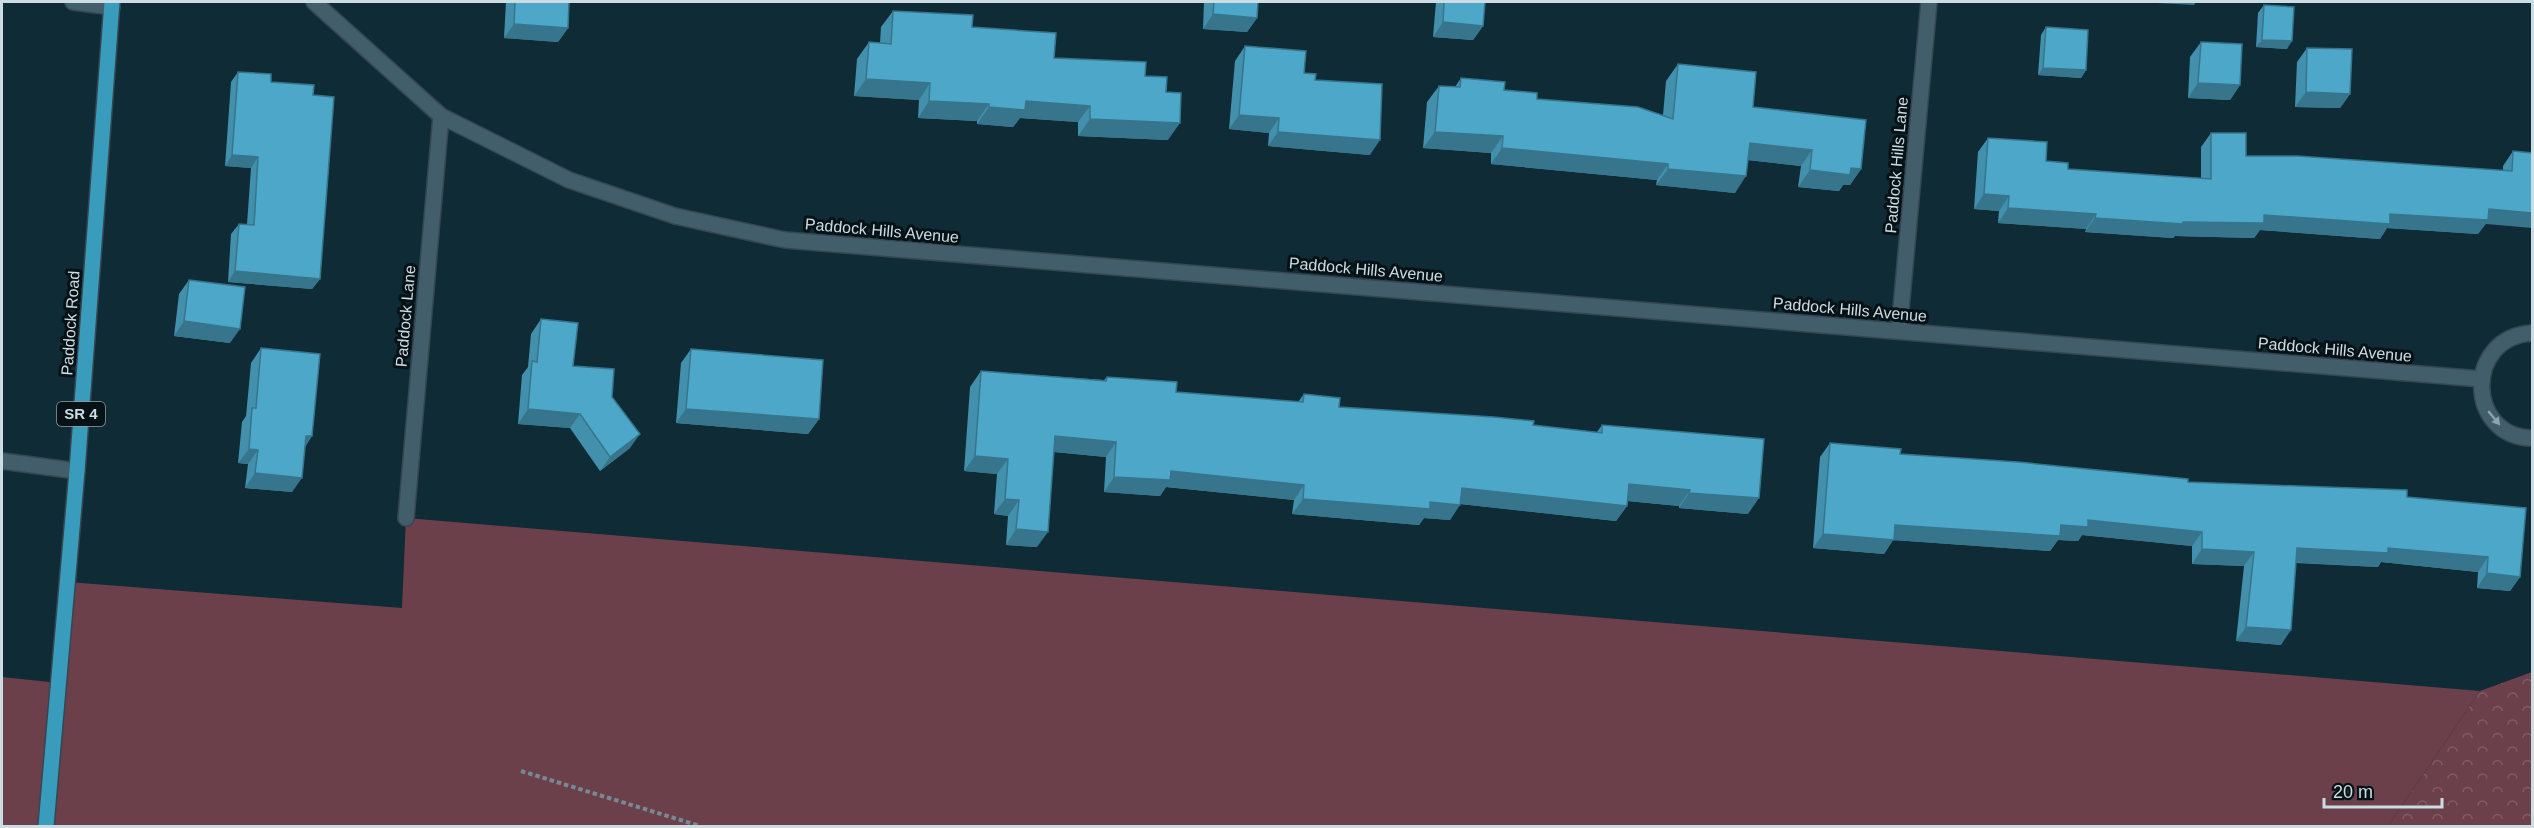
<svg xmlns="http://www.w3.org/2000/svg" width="2534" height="828" viewBox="0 0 2534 828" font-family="Arial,sans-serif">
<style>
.grass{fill:#6c404b}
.forest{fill:url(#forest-crowns)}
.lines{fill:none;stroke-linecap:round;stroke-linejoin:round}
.minor-casing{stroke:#354750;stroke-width:18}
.major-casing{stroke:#354750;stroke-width:18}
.path{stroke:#758a93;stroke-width:4;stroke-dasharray:4.5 3;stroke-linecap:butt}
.minor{stroke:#415e6a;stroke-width:15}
.major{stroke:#399cbc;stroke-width:15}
.wall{fill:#4290ac}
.shaded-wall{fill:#36758c}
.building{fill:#4da7c8;stroke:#36758c;stroke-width:1.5}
.oneway{fill:#8da3ad}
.labels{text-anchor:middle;stroke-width:6;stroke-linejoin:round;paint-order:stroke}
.shield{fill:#071217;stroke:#919fa6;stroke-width:1.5}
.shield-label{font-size:15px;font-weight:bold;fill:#ccdce3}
.street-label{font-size:16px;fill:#ccdce3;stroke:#071217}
</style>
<defs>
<pattern id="forest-crowns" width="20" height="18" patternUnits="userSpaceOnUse" patternTransform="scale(1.5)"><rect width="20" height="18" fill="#6c404b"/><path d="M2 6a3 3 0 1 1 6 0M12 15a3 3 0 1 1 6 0" fill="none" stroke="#805b65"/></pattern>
</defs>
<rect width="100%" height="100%" fill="#0f2b36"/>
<path class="grass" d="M 406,518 L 2480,691 L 2388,826 L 2,826 L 2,677 L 59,683 L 68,582 L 402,608 Z"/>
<path class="forest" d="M 2532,672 L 2532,826 L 2388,826 L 2480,691 Z"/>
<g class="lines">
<defs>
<g id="minor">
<path d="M 73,2 L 112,7"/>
<path d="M 314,2 L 441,116 L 569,180 L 675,216 L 785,240 L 2481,379"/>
<path d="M 1899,331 L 1929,2"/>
<path d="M 2532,333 C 2464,337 2466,437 2532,438"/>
<path d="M 2,461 L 77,471"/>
<path d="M 406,518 L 441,116"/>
</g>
<path id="major" d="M 46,826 L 77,471 L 112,2"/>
</defs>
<use href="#minor" class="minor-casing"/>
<use href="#major" class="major-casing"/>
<path class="path" d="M 521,771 L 700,826"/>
<use href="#minor" class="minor"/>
<use href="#major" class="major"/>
</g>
<g class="wall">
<path d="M 506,2 L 569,2 L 568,28 L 558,42 L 504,38 Z"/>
<path d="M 1204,2 L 1258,2 L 1257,18 L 1247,32 L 1203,29 Z"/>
<path d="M 1436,2 L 1485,2 L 1483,26 L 1473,40 L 1433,37 Z"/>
<path d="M 2264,5 L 2287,49 L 2256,47 L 2258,13 Z"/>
<path d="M 893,11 L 972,27 L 1054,58 L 1145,76 L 1166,92 L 1168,140 L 1078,136 L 1078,122 L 1020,118 L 1013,127 L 977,124 L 977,121 L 918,118 L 919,100 L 854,96 L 857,59 L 869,42 L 880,43 L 881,27 Z"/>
<path d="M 2046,27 L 2086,70 L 2081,78 L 2038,75 L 2041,35 Z"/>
<path d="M 2201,42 L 2240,85 L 2230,100 L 2188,98 L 2190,57 Z"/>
<path d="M 1245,46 L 1304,73 L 1315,80 L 1370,155 L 1268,146 L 1269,133 L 1229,129 L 1235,61 Z"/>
<path d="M 2307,48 L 2350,94 L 2340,108 L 2295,107 L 2297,62 Z"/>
<path d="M 1678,64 L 1861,169 L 1850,185 L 1843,185 L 1839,191 L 1798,187 L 1801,166 L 1748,160 L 1735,193 L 1656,185 L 1657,180 L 1491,164 L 1491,153 L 1423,148 L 1427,102 L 1439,86 L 1455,87 L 1461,78 L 1537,99 L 1663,115 L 1666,81 Z"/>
<path d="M 238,72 L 313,95 L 320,279 L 312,289 L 228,282 L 231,234 L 239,224 L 247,224 L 251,168 L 225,166 L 231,82 Z"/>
<path d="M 2211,133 L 2246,156 L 2503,171 L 2503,166 L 2513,151 L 2532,153 L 2478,234 L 2387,228 L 2380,239 L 2260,230 L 2254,238 L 2175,236 L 2173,238 L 2085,232 L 2086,229 L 1998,223 L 1999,211 L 1974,209 L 1978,152 L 1988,138 L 2068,169 L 2201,178 L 2201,147 Z"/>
<path d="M 189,280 L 230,343 L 174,336 L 179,294 Z"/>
<path d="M 541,319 L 573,366 L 612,397 L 630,448 L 600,471 L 570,428 L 518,424 L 522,375 L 528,367 L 531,334 Z"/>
<path d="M 261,348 L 312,436 L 305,447 L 292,492 L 245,488 L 248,464 L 238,463 L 242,422 L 246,416 L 251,363 Z"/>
<path d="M 691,349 L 819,419 L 808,434 L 676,423 L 681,363 Z"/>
<path d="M 981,371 L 1104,380 L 1107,377 L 1176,392 L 1298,402 L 1304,394 L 1339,407 L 1533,425 L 1597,432 L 1602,425 L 1748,514 L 1679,508 L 1679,506 L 1627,501 L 1627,506 L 1616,521 L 1460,504 L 1450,520 L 1424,518 L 1419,525 L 1292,514 L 1294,500 L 1166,487 L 1160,496 L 1104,492 L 1106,457 L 1054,452 L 1037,547 L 1006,545 L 1008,516 L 994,514 L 997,474 L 964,471 L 970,387 Z"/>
<path d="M 1830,443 L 1900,454 L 2188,482 L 2407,497 L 2520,577 L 2510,591 L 2477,588 L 2478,572 L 2381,562 L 2378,567 L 2296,563 L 2281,645 L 2236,641 L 2244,566 L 2192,564 L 2192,546 L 2082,535 L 2078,541 L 2058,540 L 2050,551 L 1893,540 L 1884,554 L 1813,548 L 1820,457 Z"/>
</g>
<g class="shaded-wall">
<path d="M 2158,2 L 2196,2 L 2194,5 L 2157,3 Z"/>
<path d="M 1213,14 L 1257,18 L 1247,32 L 1203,29 Z"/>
<path d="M 1443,22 L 1483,26 L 1473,40 L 1433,37 Z"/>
<path d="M 514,24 L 568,28 L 558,42 L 504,38 Z"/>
<path d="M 2262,40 L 2292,41 L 2287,49 L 2256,47 Z"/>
<path d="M 2043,68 L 2086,70 L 2081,78 L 2038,75 Z"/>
<path d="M 866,79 L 930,83 L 919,100 L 854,96 Z"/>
<path d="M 2198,83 L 2240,85 L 2230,100 L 2188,98 Z"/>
<path d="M 2306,92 L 2350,94 L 2340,108 L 2295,107 Z"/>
<path d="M 929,101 L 989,104 L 977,121 L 918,118 Z"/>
<path d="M 1026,101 L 1090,106 L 1078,122 L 1020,118 L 1013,127 L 977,124 L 989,107 Z"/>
<path d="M 1239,115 L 1279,118 L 1269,133 L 1229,129 Z"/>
<path d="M 1090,119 L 1180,123 L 1168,140 L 1078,136 Z"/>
<path d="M 1278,132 L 1380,140 L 1370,155 L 1268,146 Z"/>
<path d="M 1435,132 L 1503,136 L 1491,153 L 1423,148 Z"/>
<path d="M 1750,143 L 1812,150 L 1801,166 L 1738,159 Z"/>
<path d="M 1502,148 L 1668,164 L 1657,180 L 1491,164 Z"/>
<path d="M 232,155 L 258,157 L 251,168 L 225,166 Z"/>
<path d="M 1851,168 L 1861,169 L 1850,185 L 1843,185 L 1839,191 L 1798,187 L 1810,170 Z"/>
<path d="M 1668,169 L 1746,176 L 1735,193 L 1656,185 Z"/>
<path d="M 1984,194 L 2009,196 L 1999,211 L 1974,209 Z"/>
<path d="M 2008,208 L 2096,214 L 2086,229 L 1998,223 Z"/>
<path d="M 2489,209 L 2532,213 L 2532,228 L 2486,224 L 2478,234 L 2387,228 L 2380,239 L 2260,230 L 2254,238 L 2175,236 L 2173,238 L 2085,232 L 2095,218 L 2183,222 L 2264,215 L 2390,214 Z"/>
<path d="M 235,271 L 320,279 L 312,289 L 228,282 Z"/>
<path d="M 184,321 L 240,329 L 230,343 L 174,336 Z"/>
<path d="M 528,409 L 580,414 L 570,428 L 518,424 Z"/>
<path d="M 686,409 L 819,419 L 808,434 L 676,423 Z"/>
<path d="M 640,434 L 630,448 L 600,471 L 610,457 Z"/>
<path d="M 306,436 L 312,436 L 302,451 Z"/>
<path d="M 1055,436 L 1116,442 L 1106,457 L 1044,451 Z"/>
<path d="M 249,449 L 258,450 L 248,464 L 238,463 Z"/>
<path d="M 975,456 L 1008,459 L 997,474 L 964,471 Z"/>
<path d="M 1171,471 L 1304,485 L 1294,500 L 1166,487 L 1160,496 L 1104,492 L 1114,477 Z"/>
<path d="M 255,473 L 302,478 L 292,492 L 245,488 Z"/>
<path d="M 1629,484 L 1690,490 L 1679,506 L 1618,500 Z"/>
<path d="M 1462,488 L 1627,506 L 1616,521 L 1451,503 Z"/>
<path d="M 1689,493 L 1759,498 L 1748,514 L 1679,508 Z"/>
<path d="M 1005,499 L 1019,500 L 1008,516 L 994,514 Z"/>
<path d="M 1303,499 L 1430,502 L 1460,505 L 1450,520 L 1424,518 L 1419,525 L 1292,514 Z"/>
<path d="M 2088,520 L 2202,532 L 2192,546 L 2082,535 L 2078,541 L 2058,540 L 2050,551 L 1893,540 L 1884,554 L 1813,548 L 1823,534 L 1895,525 L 2061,525 Z"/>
<path d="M 1016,529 L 1048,532 L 1037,547 L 1006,545 Z"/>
<path d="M 2297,548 L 2388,548 L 2488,557 L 2478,572 L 2381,562 L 2378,567 L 2287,562 Z"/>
<path d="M 2202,549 L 2254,552 L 2244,566 L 2192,564 Z"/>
<path d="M 2487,573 L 2520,577 L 2510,591 L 2477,588 Z"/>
<path d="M 2246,627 L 2291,630 L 2281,645 L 2236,641 Z"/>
</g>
<g class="building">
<path d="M 515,2 L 569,2 L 568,28 L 514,24 Z"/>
<path d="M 1214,2 L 1258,2 L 1257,18 L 1213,14 Z"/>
<path d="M 1444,2 L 1485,2 L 1483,26 L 1443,22 Z"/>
<path d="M 2264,5 L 2294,7 L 2292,41 L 2262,40 Z"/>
<path d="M 893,11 L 973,15 L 972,27 L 1056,33 L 1054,58 L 1146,62 L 1145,76 L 1167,77 L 1166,92 L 1181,93 L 1180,123 L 1090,119 L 1090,106 L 1026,101 L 1025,110 L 989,107 L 989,104 L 929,101 L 930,83 L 866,79 L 869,42 L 891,44 Z"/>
<path d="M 2046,27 L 2088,30 L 2086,70 L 2043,68 Z"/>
<path d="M 2201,42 L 2242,44 L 2240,85 L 2198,83 Z"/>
<path d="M 1245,46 L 1306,51 L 1304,73 L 1316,74 L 1315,80 L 1382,84 L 1380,140 L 1278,132 L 1279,118 L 1239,115 Z"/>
<path d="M 2307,48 L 2352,49 L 2350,94 L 2306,92 Z"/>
<path d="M 1678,64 L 1756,72 L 1753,107 L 1866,120 L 1861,169 L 1851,168 L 1850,175 L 1810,170 L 1812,150 L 1750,143 L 1746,176 L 1668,169 L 1668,164 L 1502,148 L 1503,136 L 1435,132 L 1439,86 L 1460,87 L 1461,78 L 1505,82 L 1504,90 L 1537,93 L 1537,99 L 1638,107 L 1673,119 Z"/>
<path d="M 238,72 L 271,74 L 271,82 L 314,85 L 313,95 L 334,97 L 320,279 L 235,271 L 239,224 L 254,225 L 258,157 L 232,155 Z"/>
<path d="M 2211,133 L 2246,133 L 2246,156 L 2297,156 L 2512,171 L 2513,151 L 2532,153 L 2532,213 L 2489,209 L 2488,220 L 2390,214 L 2390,224 L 2264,215 L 2264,223 L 2183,222 L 2183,224 L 2095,218 L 2096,214 L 2008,208 L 2009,196 L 1984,194 L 1988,138 L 2047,142 L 2046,161 L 2068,163 L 2068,169 L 2211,179 Z"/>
<path d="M 189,280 L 245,287 L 240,329 L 184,321 Z"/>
<path d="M 541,319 L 578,323 L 573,366 L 614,369 L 612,397 L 640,434 L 610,457 L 580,414 L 528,409 L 532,361 L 537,362 Z"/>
<path d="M 261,348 L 320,354 L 312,436 L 306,436 L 302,478 L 255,473 L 258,450 L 249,449 L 252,408 L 256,408 Z"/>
<path d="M 691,349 L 823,360 L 819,419 L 686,409 Z"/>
<path d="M 981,371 L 1106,381 L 1107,377 L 1177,382 L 1176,392 L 1303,402 L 1304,394 L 1340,398 L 1339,407 L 1494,417 L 1534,421 L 1533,425 L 1602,433 L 1602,425 L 1764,439 L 1759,498 L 1689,493 L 1690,490 L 1629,484 L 1627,506 L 1462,488 L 1460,505 L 1430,502 L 1430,509 L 1303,499 L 1304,485 L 1171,471 L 1170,480 L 1114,477 L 1116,442 L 1055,436 L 1048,532 L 1016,529 L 1019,500 L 1005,499 L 1008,459 L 975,456 Z"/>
<path d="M 1830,443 L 1901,449 L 1900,454 L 2018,462 L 2188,479 L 2188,482 L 2407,490 L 2407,497 L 2526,508 L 2520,577 L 2487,573 L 2488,557 L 2388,548 L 2388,553 L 2297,548 L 2291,630 L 2246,627 L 2254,552 L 2202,549 L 2202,532 L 2088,520 L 2088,527 L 2061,525 L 2060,536 L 1895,525 L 1894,540 L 1823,534 Z"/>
</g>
<defs><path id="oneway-solid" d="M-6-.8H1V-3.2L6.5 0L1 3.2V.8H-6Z" transform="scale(1.5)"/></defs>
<use class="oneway" href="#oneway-solid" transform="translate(2494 418) rotate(50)"/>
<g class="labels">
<rect class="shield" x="57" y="402" width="48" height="24" rx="4.5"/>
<g class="shield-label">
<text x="81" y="419">SR 4</text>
</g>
<g class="street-label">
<text transform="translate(1896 165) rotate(-85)" y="6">Paddock Hills Lane</text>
<text transform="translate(882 230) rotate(5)" y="6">Paddock Hills Avenue</text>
<text transform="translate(1366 269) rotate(5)" y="6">Paddock Hills Avenue</text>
<text transform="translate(1850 309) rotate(5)" y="6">Paddock Hills Avenue</text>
<text transform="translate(405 316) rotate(-85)" y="6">Paddock Lane</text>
<text transform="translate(70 323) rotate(-86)" y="6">Paddock Road</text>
<text transform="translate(2335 349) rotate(5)" y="6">Paddock Hills Avenue</text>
</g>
</g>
<rect width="2534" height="828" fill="none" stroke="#ccdce3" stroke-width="6"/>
<path d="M2324 798v9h118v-9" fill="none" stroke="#ccdce3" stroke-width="3"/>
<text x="2333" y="798" font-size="18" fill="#ccdce3" stroke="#071217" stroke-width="4.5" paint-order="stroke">20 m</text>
</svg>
